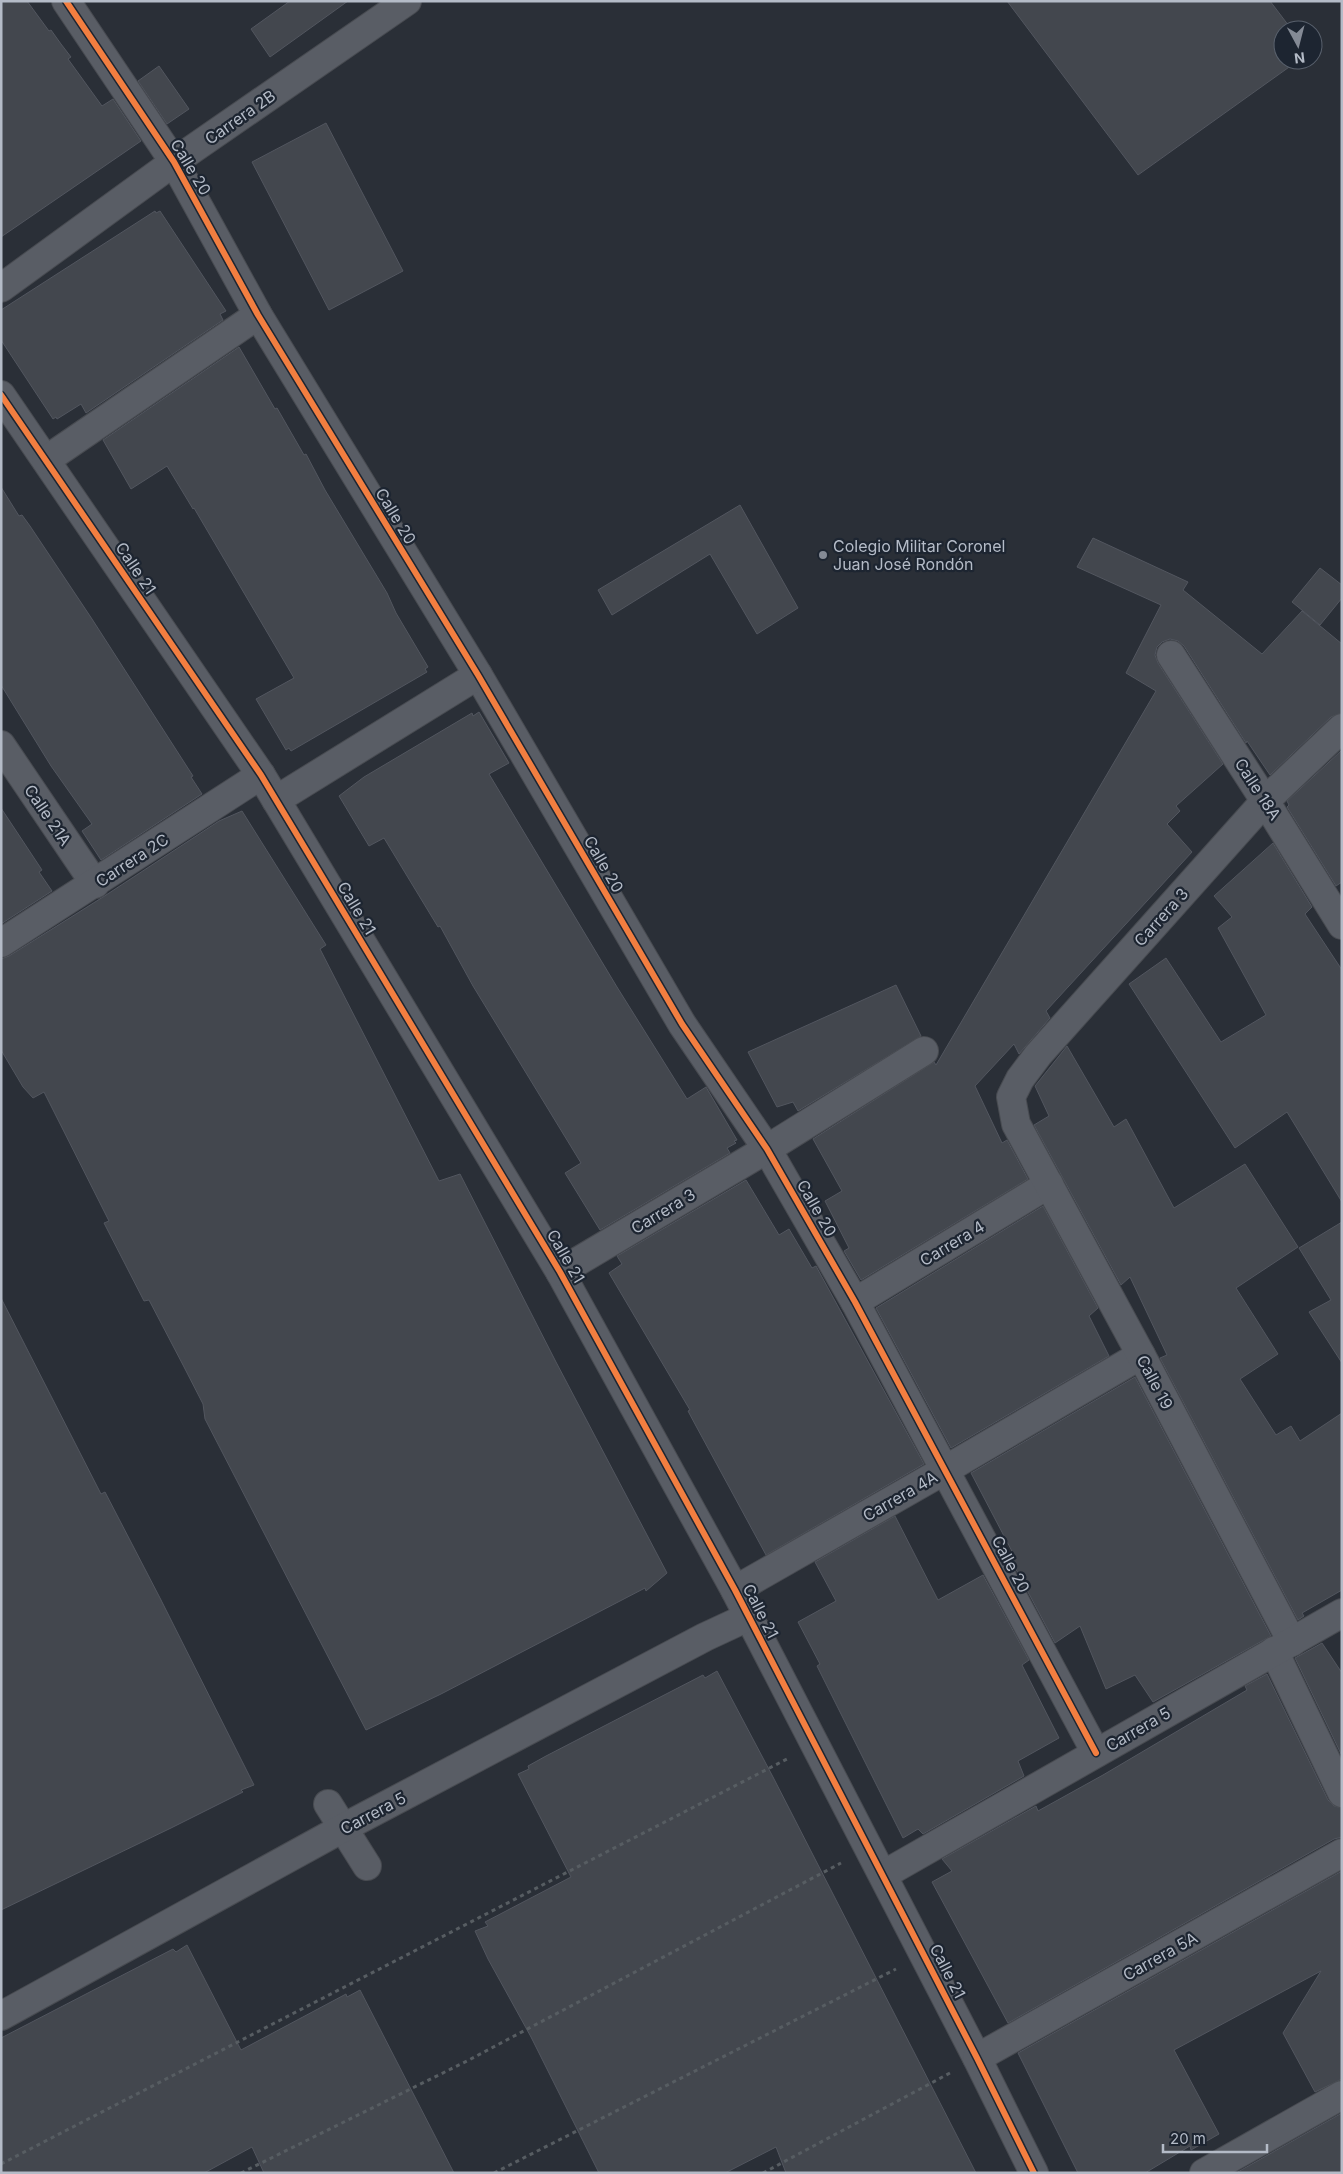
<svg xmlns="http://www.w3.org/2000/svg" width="1343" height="2174" viewBox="0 0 1343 2174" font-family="Inter,sans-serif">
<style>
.building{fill:#43474e;stroke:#52565f}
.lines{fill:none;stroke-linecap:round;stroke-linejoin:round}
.minor-casing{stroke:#484b51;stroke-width:30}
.path{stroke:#575d62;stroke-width:3;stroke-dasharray:4 4;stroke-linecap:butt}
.minor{stroke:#595d65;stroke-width:28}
.cycleway-casing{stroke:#1d2531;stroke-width:9}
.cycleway{stroke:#f27e40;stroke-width:6}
.poi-dot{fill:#848a95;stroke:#1d2531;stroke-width:2}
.labels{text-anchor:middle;stroke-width:4.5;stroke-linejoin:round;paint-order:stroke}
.street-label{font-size:16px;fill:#b4bbc7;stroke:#1d2531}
.poi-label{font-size:16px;fill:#b4bbc7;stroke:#1d2531;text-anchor:start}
</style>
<rect width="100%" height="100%" fill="#2a2f37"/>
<g class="building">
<path d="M 1,1 L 27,1 L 49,31 L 51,30 L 61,44 L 71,57 L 68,59 L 102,106 L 113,99 L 141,141 L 1,237 Z"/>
<path d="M 290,1 L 348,1 L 270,57 L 251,29 Z"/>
<path d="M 1007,1 L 1270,1 L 1292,30 L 1283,30 L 1283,60 L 1299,60 L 1138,175 Z"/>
<path d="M 159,66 L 189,109 L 167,124 L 138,81 Z"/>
<path d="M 326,123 L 403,271 L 329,310 L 252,162 Z"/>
<path d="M 155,211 L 156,213 L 160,211 L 226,311 L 220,314 L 223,320 L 86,413 L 81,404 L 57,419 L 56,417 L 53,419 L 1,340 L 1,310 Z"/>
<path d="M 239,347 L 275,409 L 277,408 L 304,455 L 306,454 L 325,490 L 387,593 L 396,613 L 428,667 L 425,669 L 427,672 L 291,751 L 289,748 L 286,750 L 256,699 L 294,678 L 194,508 L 193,509 L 167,466 L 131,489 L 103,440 Z"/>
<path d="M 1,487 L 19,516 L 22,515 L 30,526 L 92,619 L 193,776 L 191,777 L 202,794 L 101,860 L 82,831 L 92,824 L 51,766 L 1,685 Z"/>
<path d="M 740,505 L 798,608 L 757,634 L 710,554 L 612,615 L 598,590 Z"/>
<path d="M 1093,538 L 1188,582 L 1183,590 L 1262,654 L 1302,611 L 1342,644 L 1342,713 L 1331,717 L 1270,775 L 1247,741 L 1246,743 L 1184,646 L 1178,641 L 1170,639 L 1162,642 L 1157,647 L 1155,655 L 1158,663 L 1223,764 L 1176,806 L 1180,811 L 1167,824 L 1192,852 L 1046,1011 L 1050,1018 L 1019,1054 L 1014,1044 L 975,1086 L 1002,1143 L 1007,1140 L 1028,1179 L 861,1280 L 844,1251 L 849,1248 L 825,1201 L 842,1191 L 813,1139 L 934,1062 L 936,1065 L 1156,691 L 1126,673 L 1161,605 L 1077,567 Z"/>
<path d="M 1320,568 L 1342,585 L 1342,598 L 1320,625 L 1292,602 Z"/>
<path d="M 479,712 L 509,763 L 489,774 L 617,987 L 687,1099 L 706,1087 L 737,1140 L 734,1141 L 736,1143 L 727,1148 L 730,1153 L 600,1230 L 565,1173 L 581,1163 L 473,986 L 440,926 L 438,927 L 384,838 L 369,846 L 339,796 L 364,777 L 472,713 L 473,716 Z"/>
<path d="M 1342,750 L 1342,882 L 1336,886 L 1287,807 L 1289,805 L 1287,801 Z"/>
<path d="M 1,808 L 42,870 L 39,872 L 52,891 L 1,924 Z"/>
<path d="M 242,811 L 326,945 L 320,949 L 439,1181 L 460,1174 L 556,1362 L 667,1573 L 646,1591 L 645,1588 L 441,1694 L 366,1730 L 205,1419 L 203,1404 L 183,1365 L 149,1300 L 144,1301 L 104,1223 L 109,1221 L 44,1092 L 33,1098 L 23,1087 L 1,1050 L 1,959 L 9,956 L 103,897 L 219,821 Z"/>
<path d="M 1273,843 L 1312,907 L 1305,914 L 1342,970 L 1342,1202 L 1287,1112 L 1235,1148 L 1129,984 L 1166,958 L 1221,1042 L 1266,1015 L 1218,928 L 1232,917 L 1214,896 Z"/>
<path d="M 896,985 L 921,1036 L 798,1111 L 793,1102 L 777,1107 L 748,1052 Z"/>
<path d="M 1067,1046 L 1114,1127 L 1126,1119 L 1174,1208 L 1245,1164 L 1298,1247 L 1236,1288 L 1278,1354 L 1240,1379 L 1276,1435 L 1291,1426 L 1300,1441 L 1342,1413 L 1342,1590 L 1302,1613 L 1304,1616 L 1298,1620 L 1160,1358 L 1167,1355 L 1130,1277 L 1121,1285 L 1034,1125 L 1049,1116 L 1035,1086 Z"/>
<path d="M 746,1180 L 779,1235 L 789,1229 L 812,1268 L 816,1266 L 924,1464 L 766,1555 L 696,1426 L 688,1411 L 690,1410 L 609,1273 L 622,1264 L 617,1256 Z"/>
<path d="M 1043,1206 L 1098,1308 L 1089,1316 L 1109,1356 L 951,1448 L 876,1308 Z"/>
<path d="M 1342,1222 L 1342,1363 L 1309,1312 L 1331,1300 L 1299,1248 Z"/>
<path d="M 1,1298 L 101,1494 L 105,1492 L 160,1598 L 254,1785 L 241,1790 L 243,1792 L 171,1828 L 1,1910 Z"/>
<path d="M 1135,1377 L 1271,1636 L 1153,1702 L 1135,1675 L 1106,1689 L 1080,1626 L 1055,1643 L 1011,1560 L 1015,1557 L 971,1473 Z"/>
<path d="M 895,1516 L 938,1600 L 983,1575 L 1029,1660 L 1022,1665 L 1059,1738 L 1018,1761 L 1024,1776 L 923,1834 L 918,1829 L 903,1838 L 817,1666 L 820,1664 L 798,1622 L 836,1601 L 815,1562 Z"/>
<path d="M 1322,1643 L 1342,1673 L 1342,1756 L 1295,1658 Z"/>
<path d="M 717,1671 L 773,1777 L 976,2173 L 786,2173 L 776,2147 L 725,2173 L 599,2173 L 531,2037 L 488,1959 L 475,1931 L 488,1926 L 485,1922 L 571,1877 L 518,1774 L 529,1769 L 528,1766 L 546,1756 L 703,1675 L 705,1678 Z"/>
<path d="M 1267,1674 L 1328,1800 L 1334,1806 L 1342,1808 L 1342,1837 L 1334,1839 L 1008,2023 L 932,1882 L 952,1871 L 942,1859 L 1036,1806 L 1038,1811 L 1103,1775 L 1247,1690 L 1245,1686 Z"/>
<path d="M 1342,1871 L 1342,2079 L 1315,2092 L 1283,2033 L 1321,1971 L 1174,2050 L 1219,2134 L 1191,2150 L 1190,2146 L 1145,2173 L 1078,2173 L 1018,2053 Z"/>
<path d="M 187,1945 L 241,2050 L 346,1994 L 347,1997 L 360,1990 L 454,2173 L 264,2173 L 252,2147 L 204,2173 L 1,2173 L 1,2038 L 173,1949 L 176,1952 Z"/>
<path d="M 1342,2113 L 1342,2173 L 1236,2173 Z"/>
</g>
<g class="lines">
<defs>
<g id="minor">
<path d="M 66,1 L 174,162 L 258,315 L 478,675 L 682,1024 L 767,1149 L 855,1302 L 1096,1753"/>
<path d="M 1,288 L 174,162 L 407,1"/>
<path d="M 1,395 L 261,775 L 560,1272 L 735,1590 L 977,2058 L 1034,2173"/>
<path d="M 46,460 L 258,315"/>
<path d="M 1171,655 L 1265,801 L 1342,925"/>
<path d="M 1,745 L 95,884"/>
<path d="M 276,800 L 478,675"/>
<path d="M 1,943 L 261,775"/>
<path d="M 560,1272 L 767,1149 L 924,1051"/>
<path d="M 855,1302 L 1049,1184"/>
<path d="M 735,1590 L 945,1470 L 1141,1355"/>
<path d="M 1292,1642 L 1141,1355 L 1016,1124 L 1011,1097 L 1020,1079 L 1038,1055 L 1265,801 L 1342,728"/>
<path d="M 1274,1651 L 1342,1793"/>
<path d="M 328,1804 L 367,1866"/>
<path d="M 883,1875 L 1342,1613"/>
<path d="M 1,2016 L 343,1828 L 705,1637 L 748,1617"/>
<path d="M 977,2058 L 1342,1853"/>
<path d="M 1204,2173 L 1342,2095"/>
</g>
</defs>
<use href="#minor" class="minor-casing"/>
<g class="path">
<path d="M 1,2164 L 787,1759"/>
<path d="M 241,2173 L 467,2061 L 841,1863"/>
<path d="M 494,2173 L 896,1969"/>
<path d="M 763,2173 L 950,2073"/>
</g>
<use href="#minor" class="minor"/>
<defs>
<g id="cycleway">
<path d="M 66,1 L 174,162 L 258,315 L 478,675 L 682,1024 L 767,1149 L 855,1302 L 1096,1753"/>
<path d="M 1,395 L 261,775 L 560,1272 L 735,1590 L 977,2058 L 1034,2173"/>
</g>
</defs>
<use href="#cycleway" class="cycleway-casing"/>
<use href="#cycleway" class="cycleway"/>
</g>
<circle class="poi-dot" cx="823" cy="555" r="5"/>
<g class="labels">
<g class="street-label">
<text transform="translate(240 117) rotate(-35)" y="6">Carrera 2B</text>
<text transform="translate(191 167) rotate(59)" y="6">Calle 20</text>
<text transform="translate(396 516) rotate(59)" y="6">Calle 20</text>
<text transform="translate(136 568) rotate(56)" y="6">Calle 21</text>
<text transform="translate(1258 789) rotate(57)" y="6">Calle 18A</text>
<text transform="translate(48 815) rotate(56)" y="6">Calle 21A</text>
<text transform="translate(132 860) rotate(-33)" y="6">Carrera 2C</text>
<text transform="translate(604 864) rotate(60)" y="6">Calle 20</text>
<text transform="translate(357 908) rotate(59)" y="6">Calle 21</text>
<text transform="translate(1161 917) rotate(-48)" y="6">Carrera 3</text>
<text transform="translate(817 1208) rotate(60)" y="6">Calle 20</text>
<text transform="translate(663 1211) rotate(-31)" y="6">Carrera 3</text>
<text transform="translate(952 1243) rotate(-31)" y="6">Carrera 4</text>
<text transform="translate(566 1256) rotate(60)" y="6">Calle 21</text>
<text transform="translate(1155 1382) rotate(62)" y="6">Calle 19</text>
<text transform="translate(900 1496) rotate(-30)" y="6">Carrera 4A</text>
<text transform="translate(1011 1564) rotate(62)" y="6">Calle 20</text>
<text transform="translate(761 1611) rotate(63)" y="6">Calle 21</text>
<text transform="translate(1138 1729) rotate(-30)" y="6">Carrera 5</text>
<text transform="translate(373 1813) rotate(-28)" y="6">Carrera 5</text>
<text transform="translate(1160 1956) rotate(-29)" y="6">Carrera 5A</text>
<text transform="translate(948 1971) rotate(63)" y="6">Calle 21</text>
</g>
<g class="poi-label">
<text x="833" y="552">Colegio Militar Coronel<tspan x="833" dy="18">Juan José Rondón</tspan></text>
</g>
</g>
<rect width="1343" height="2174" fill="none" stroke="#b4bbc7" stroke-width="5"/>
<g transform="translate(1298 45) rotate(173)"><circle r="24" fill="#1d2531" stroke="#59616d"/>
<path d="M0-4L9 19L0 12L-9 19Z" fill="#848a95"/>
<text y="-8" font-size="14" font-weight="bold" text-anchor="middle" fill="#b4bbc7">N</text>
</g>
<path d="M1163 2144v8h104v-8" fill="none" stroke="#b4bbc7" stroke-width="2.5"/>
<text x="1170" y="2144" font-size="15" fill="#b4bbc7" stroke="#1d2531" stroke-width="4" paint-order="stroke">20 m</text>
</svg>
